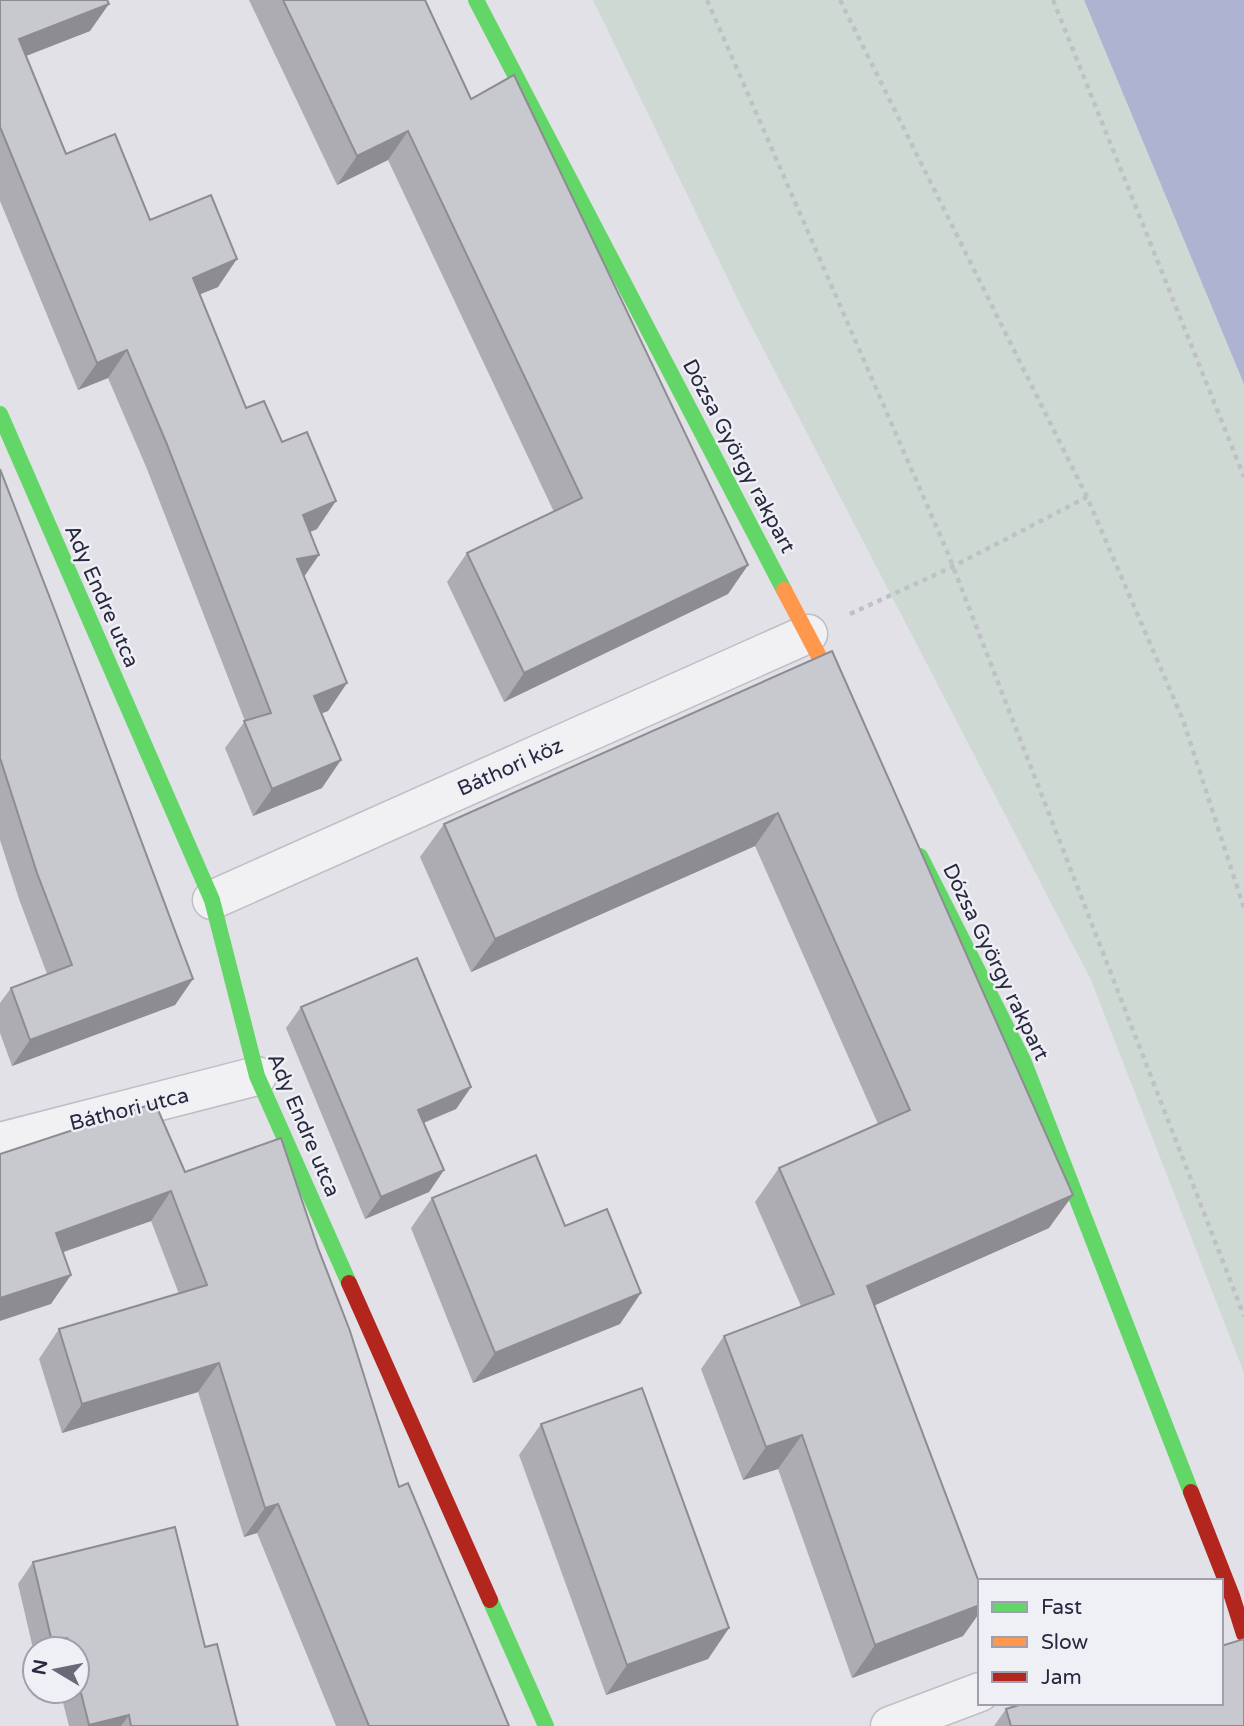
<svg xmlns="http://www.w3.org/2000/svg" width="1244" height="1726" viewBox="0 0 1244 1726" font-family="'Varela Round',sans-serif">
<style>
.green{fill:#cfd9d3}
.water{fill:#afb3d2}
.lines{fill:none;stroke-linecap:round;stroke-linejoin:round}
.street-casing{stroke:#bebec4;stroke-width:41}
.path{stroke:#c0c0c7;stroke-width:4.5;stroke-dasharray:5 5;stroke-linecap:butt}
.street{stroke:#f1f1f3;stroke-width:38}
.fast{stroke:#63d668;stroke-width:16}
.slow{stroke:#ff974d;stroke-width:16}
.jam{stroke:#b3261e;stroke-width:16}
.wall{fill:#acacb2}
.shaded-wall{fill:#8c8c91}
.building{fill:#c8c8cf;stroke:#8c8c91;stroke-width:2}
.labels{text-anchor:middle;stroke-width:5;stroke-linejoin:round;paint-order:stroke}
.street-label{font-size:21px;fill:#282840;stroke:#efeff6}
</style>
<rect width="100%" height="100%" fill="#e1e1e7"/>
<path class="green" d="M 593,0 L 1084,0 L 1244,384 L 1244,1373 L 1091,980 L 741,306 Z"/>
<path class="water" d="M 1084,0 L 1244,0 L 1244,384 Z"/>
<g class="lines">
<defs>
<g id="street">
<path d="M 212,900 L 808,634"/>
<path d="M 0,1142 L 257,1076"/>
<path d="M 890,1726 L 980,1692"/>
</g>
</defs>
<use href="#street" class="street-casing"/>
<g class="path">
<path d="M 707,0 L 947,551 L 1244,1316"/>
<path d="M 840,0 L 1087,497 L 1183,720 L 1244,908"/>
<path d="M 1053,0 L 1244,477"/>
<path d="M 850,614 L 952,567 L 1087,497"/>
</g>
<use href="#street" class="street"/>
<g class="fast">
<path d="M 476,0 L 784,590"/>
<path d="M 0,414 L 212,900 L 257,1076 L 349,1283"/>
<path d="M 920,856 L 1023,1060 L 1191,1492"/>
<path d="M 490,1600 L 546,1726"/>
</g>
<path class="slow" d="M 784,590 L 843,702"/>
<g class="jam">
<path d="M 349,1283 L 490,1600"/>
<path d="M 1191,1492 L 1232,1596 L 1244,1634"/>
</g>
</g>
<g class="wall">
<path d="M 0,0 L 90,31 L 26,56 L 66,154 L 150,220 L 218,287 L 200,294 L 246,408 L 317,529 L 309,532 L 319,555 L 304,577 L 347,683 L 328,711 L 322,713 L 322,788 L 253,816 L 225,748 L 245,721 L 147,469 L 108,378 L 78,390 L 0,201 Z"/>
<path d="M 249,0 L 425,0 L 471,99 L 748,565 L 728,594 L 504,702 L 447,582 L 467,553 L 554,512 L 388,160 L 337,185 Z"/>
<path d="M 0,469 L 193,979 L 175,1005 L 12,1066 L 0,1033 L 0,1003 L 11,988 L 47,974 L 19,899 L 0,840 Z"/>
<path d="M 832,651 L 1049,1228 L 875,1305 L 980,1585 L 980,1612 L 963,1636 L 852,1678 L 778,1469 L 743,1480 L 701,1369 L 724,1336 L 801,1306 L 755,1202 L 779,1168 L 878,1124 L 755,846 L 471,972 L 420,857 L 444,824 Z"/>
<path d="M 301,1007 L 471,1087 L 456,1109 L 424,1123 L 444,1170 L 429,1192 L 365,1219 L 286,1028 Z"/>
<path d="M 0,1154 L 185,1172 L 399,1487 L 509,1726 L 336,1726 L 257,1533 L 244,1537 L 198,1392 L 62,1433 L 39,1359 L 59,1329 L 179,1294 L 151,1221 L 63,1252 L 51,1304 Z"/>
<path d="M 432,1198 L 565,1226 L 620,1324 L 473,1383 L 411,1228 Z"/>
<path d="M 541,1424 L 729,1628 L 708,1659 L 606,1695 L 519,1455 Z"/>
<path d="M 33,1562 L 205,1647 L 238,1726 L 69,1726 L 60,1691 L 77,1691 L 77,1649 L 35,1649 L 35,1657 L 18,1584 Z"/>
<path d="M 1006,1709 L 1244,1726 L 994,1726 Z"/>
</g>
<g class="shaded-wall">
<path d="M 109,4 L 90,31 L 0,66 L 19,39 Z"/>
<path d="M 408,131 L 388,160 L 337,185 L 357,156 Z"/>
<path d="M 237,259 L 218,287 L 174,305 L 193,278 Z"/>
<path d="M 127,350 L 108,378 L 78,390 L 97,363 Z"/>
<path d="M 336,501 L 317,529 L 284,543 L 303,515 Z"/>
<path d="M 319,555 L 300,582 L 297,559 Z"/>
<path d="M 748,565 L 728,594 L 504,702 L 524,673 Z"/>
<path d="M 347,683 L 328,711 L 295,723 L 314,696 Z"/>
<path d="M 341,760 L 322,788 L 253,816 L 272,789 Z"/>
<path d="M 778,813 L 755,846 L 471,972 L 495,939 Z"/>
<path d="M 193,979 L 175,1005 L 12,1066 L 30,1040 Z"/>
<path d="M 471,1087 L 456,1109 L 403,1131 L 418,1110 Z"/>
<path d="M 444,1170 L 429,1192 L 365,1219 L 381,1197 Z"/>
<path d="M 171,1191 L 151,1221 L 35,1262 L 56,1233 Z"/>
<path d="M 1073,1195 L 1049,1228 L 844,1319 L 867,1286 Z"/>
<path d="M 71,1275 L 51,1304 L 0,1321 L 0,1298 Z"/>
<path d="M 641,1293 L 620,1324 L 473,1383 L 495,1353 Z"/>
<path d="M 219,1363 L 198,1392 L 62,1433 L 82,1404 Z"/>
<path d="M 802,1435 L 778,1469 L 743,1480 L 766,1447 Z"/>
<path d="M 278,1504 L 257,1533 L 244,1537 L 265,1508 Z"/>
<path d="M 980,1605 L 980,1612 L 963,1636 L 852,1678 L 875,1645 Z"/>
<path d="M 729,1628 L 708,1659 L 606,1695 L 627,1665 Z"/>
<path d="M 67,1638 L 59,1649 L 46,1649 L 52,1642 Z"/>
<path d="M 129,1715 L 121,1726 L 89,1726 L 89,1725 Z"/>
</g>
<g class="building">
<path d="M 0,0 L 107,0 L 109,4 L 19,39 L 66,154 L 115,134 L 150,220 L 211,195 L 237,259 L 193,278 L 246,408 L 264,401 L 282,442 L 307,432 L 336,501 L 303,515 L 319,555 L 297,559 L 347,683 L 314,696 L 341,760 L 272,789 L 244,721 L 271,713 L 166,442 L 127,350 L 97,363 L 0,127 Z"/>
<path d="M 283,0 L 425,0 L 471,99 L 514,75 L 748,565 L 524,673 L 467,553 L 582,498 L 408,131 L 357,156 Z"/>
<path d="M 0,469 L 55,611 L 193,979 L 30,1040 L 11,988 L 72,965 L 37,873 L 0,758 Z"/>
<path d="M 832,651 L 1073,1195 L 867,1286 L 980,1585 L 980,1605 L 875,1645 L 802,1435 L 766,1447 L 724,1336 L 834,1294 L 779,1168 L 910,1110 L 778,813 L 495,939 L 444,824 Z"/>
<path d="M 417,958 L 471,1087 L 418,1110 L 444,1170 L 381,1197 L 301,1007 Z"/>
<path d="M 155,1103 L 185,1172 L 281,1138 L 318,1248 L 350,1331 L 399,1487 L 408,1483 L 509,1726 L 369,1726 L 278,1504 L 265,1508 L 219,1363 L 82,1404 L 59,1329 L 207,1285 L 171,1191 L 56,1233 L 71,1275 L 0,1298 L 0,1154 Z"/>
<path d="M 536,1155 L 565,1226 L 607,1209 L 641,1293 L 495,1353 L 432,1198 Z"/>
<path d="M 642,1388 L 729,1628 L 627,1665 L 541,1424 Z"/>
<path d="M 175,1527 L 205,1647 L 217,1644 L 238,1726 L 131,1726 L 129,1715 L 89,1725 L 77,1677 L 77,1649 L 70,1649 L 67,1638 L 52,1642 L 33,1562 Z"/>
<path d="M 1244,1639 L 1244,1726 L 1011,1726 L 1006,1709 L 1026,1703 L 1221,1703 L 1221,1646 Z"/>
</g>
<g class="labels">
<g class="street-label">
<text transform="translate(739 456) rotate(62)" y="7">Dózsa György rakpart</text>
<text transform="translate(102 596) rotate(66)" y="7">Ady Endre utca</text>
<text transform="translate(510 767) rotate(-24)" y="7">Báthori köz</text>
<text transform="translate(996 962) rotate(64)" y="7">Dózsa György rakpart</text>
<text transform="translate(129 1109) rotate(-14)" y="7">Báthori utca</text>
<text transform="translate(304 1125) rotate(67)" y="7">Ady Endre utca</text>
</g>
</g>
<rect x="978" y="1579" width="245" height="126" fill="#efeff6" stroke="#9f9fad" stroke-width="2"/>
<rect x="992" y="1602" width="35" height="10" fill="#63d668" stroke="#9f9fad" stroke-width="2"/>
<text x="1041" y="1614" font-size="21" fill="#282840">Fast</text>
<rect x="992" y="1637" width="35" height="10" fill="#ff974d" stroke="#9f9fad" stroke-width="2"/>
<text x="1041" y="1649" font-size="21" fill="#282840">Slow</text>
<rect x="992" y="1672" width="35" height="10" fill="#b3261e" stroke="#9f9fad" stroke-width="2"/>
<text x="1041" y="1684" font-size="21" fill="#282840">Jam</text>
<g transform="translate(56 1670) rotate(280)"><circle r="33" fill="#efeff6" stroke="#9f9fad" stroke-width="2"/>
<path d="M0-5L12 26L0 18L-12 26Z" fill="#69697a"/>
<text y="-10" font-size="19" font-weight="bold" text-anchor="middle" fill="#282840">N</text>
</g>
</svg>
